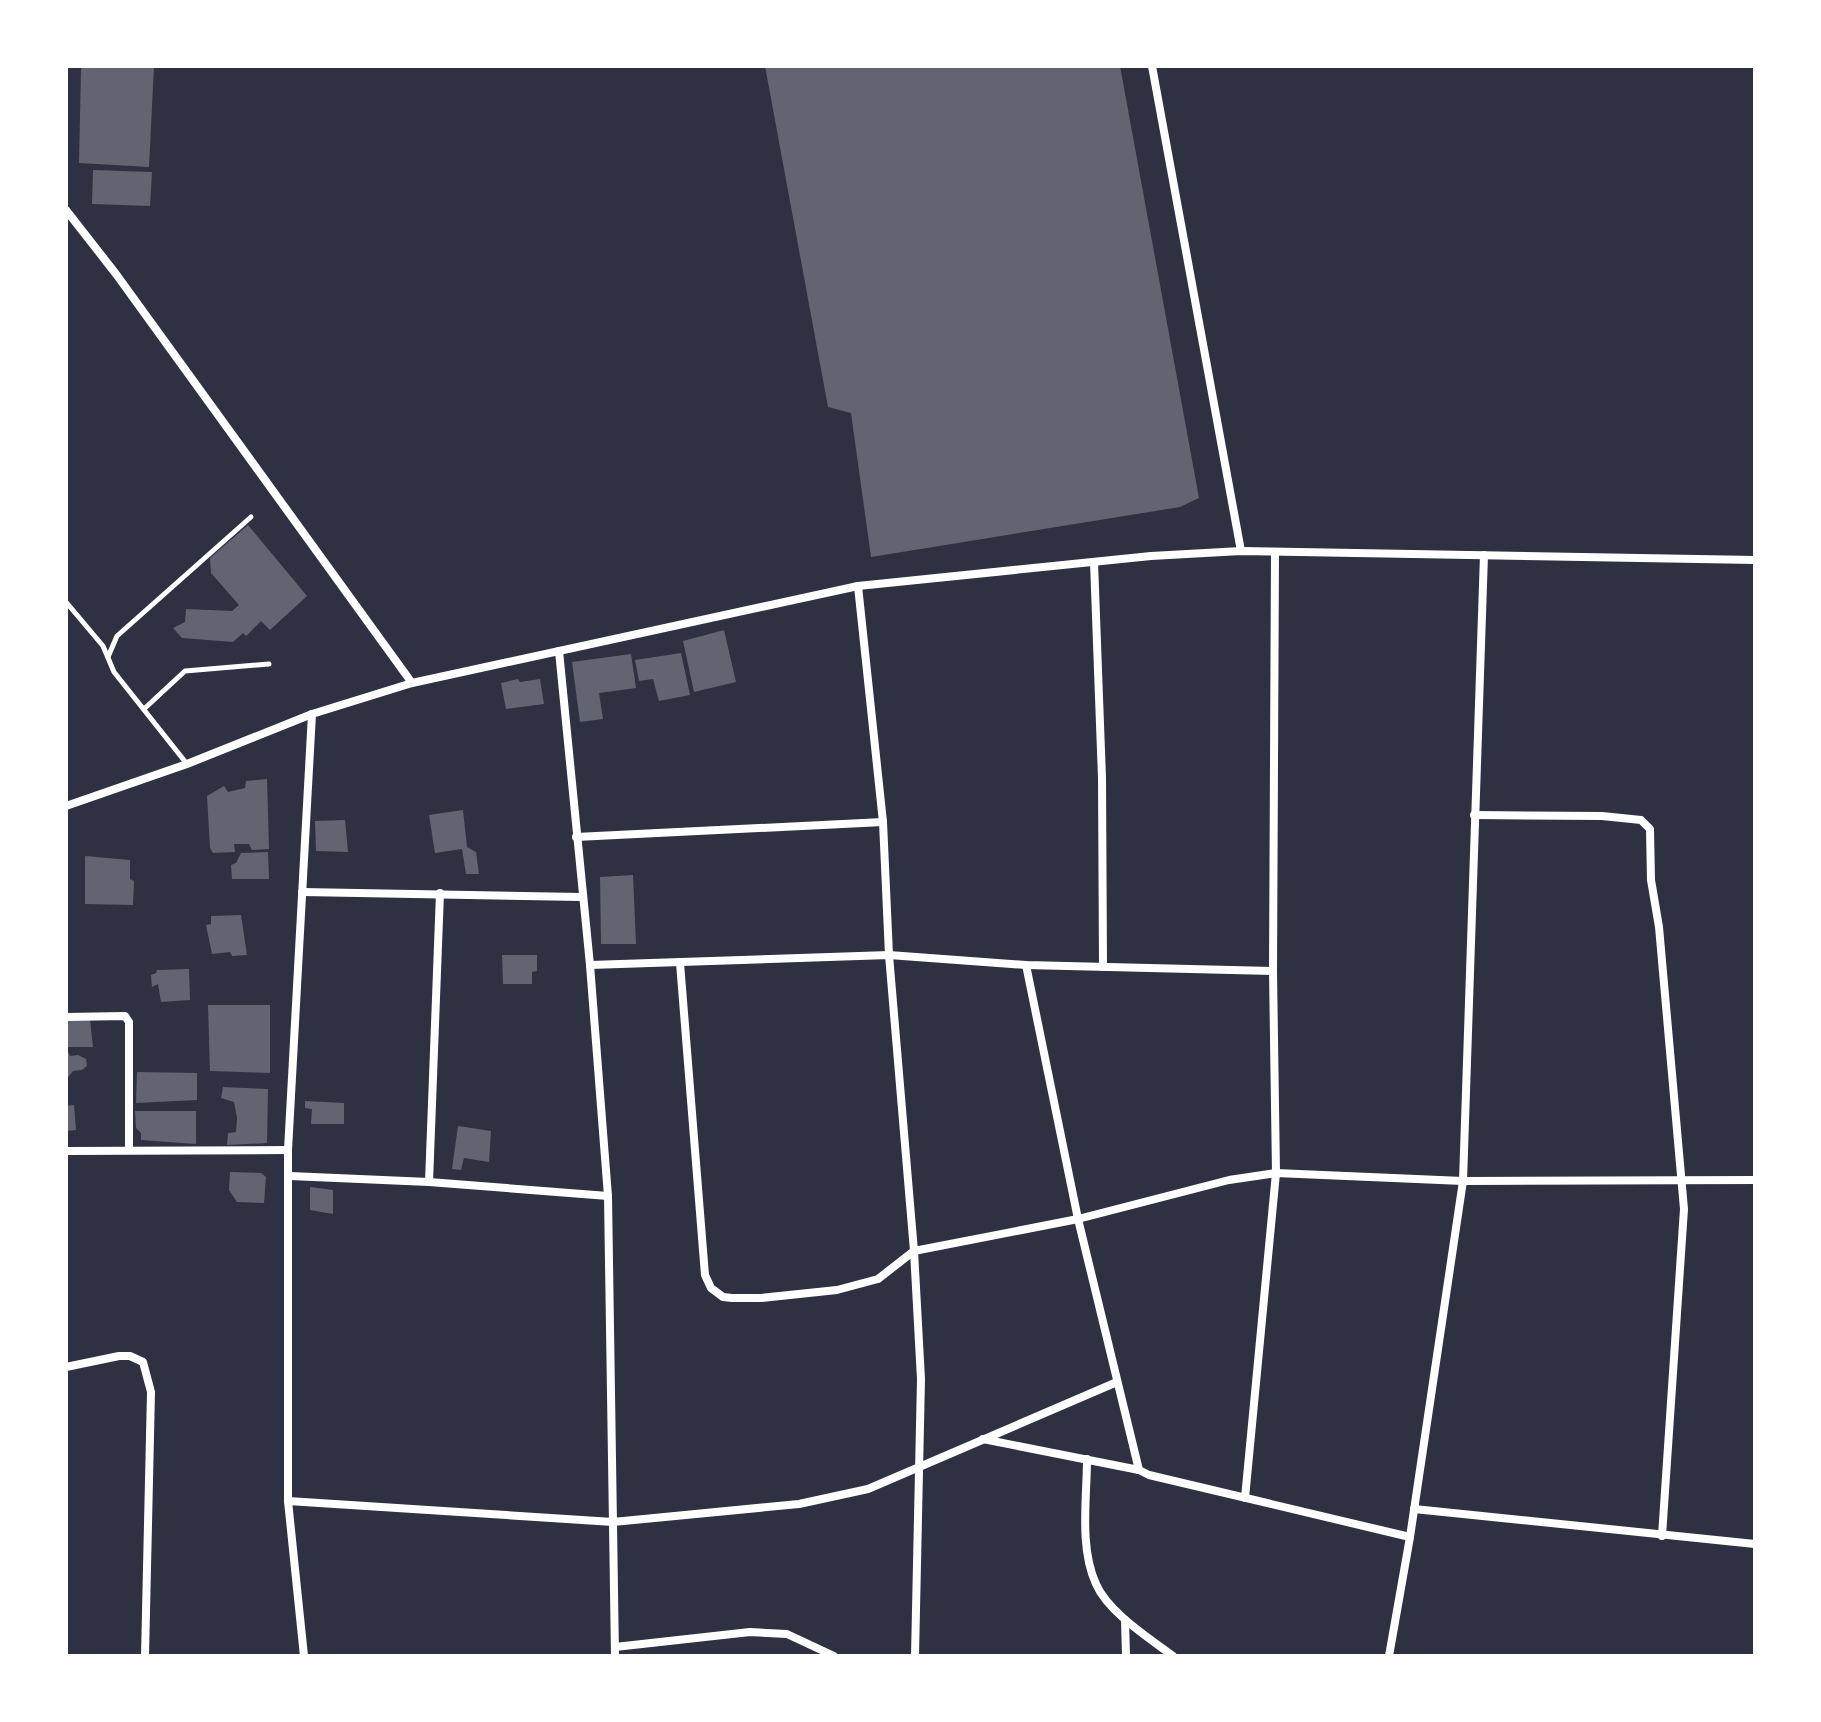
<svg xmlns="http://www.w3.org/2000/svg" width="1821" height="1722" viewBox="0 0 1821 1722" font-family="'Alegreya Sans',sans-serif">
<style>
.building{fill:#626471}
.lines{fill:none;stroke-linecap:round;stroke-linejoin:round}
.service{stroke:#fff;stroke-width:5}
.minor{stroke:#fff;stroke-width:8}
</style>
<rect width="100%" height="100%" fill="#2d3142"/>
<g class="building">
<path d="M 84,66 L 154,66 L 149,167 L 79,163 L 81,69 Z"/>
<path d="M 765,66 L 1120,66 L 1199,498 L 1180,507 L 871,557 L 851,413 L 828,407 Z"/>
<path d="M 93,170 L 152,172 L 150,206 L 92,204 Z"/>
<path d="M 248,525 L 307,596 L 270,630 L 261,621 L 246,636 L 243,633 L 233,642 L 182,638 L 173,628 L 185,622 L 186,609 L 232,611 L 239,605 L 211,573 L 210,558 Z"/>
<path d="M 724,630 L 736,682 L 694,692 L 683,641 Z"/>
<path d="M 681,653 L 690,695 L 659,701 L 653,679 L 639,681 L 635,660 Z"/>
<path d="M 631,654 L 636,688 L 599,693 L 603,719 L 580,722 L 572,662 Z"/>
<path d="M 518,679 L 520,682 L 540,679 L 544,704 L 506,709 L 501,683 Z"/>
<path d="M 267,779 L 269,849 L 252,850 L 249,844 L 234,844 L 235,852 L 213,853 L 210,848 L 207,796 L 224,786 L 228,792 L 245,788 L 246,781 Z"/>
<path d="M 463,810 L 467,847 L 476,852 L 479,874 L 466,874 L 462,849 L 435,853 L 429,815 Z"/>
<path d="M 345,820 L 348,852 L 316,851 L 315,821 Z"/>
<path d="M 268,852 L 269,879 L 232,879 L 231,865 L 236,863 L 241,853 Z"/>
<path d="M 85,856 L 130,860 L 130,879 L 134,881 L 133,905 L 85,904 Z"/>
<path d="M 633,875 L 636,944 L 601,944 L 600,877 Z"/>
<path d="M 241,915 L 247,955 L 232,956 L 230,952 L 212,954 L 206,925 L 211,924 L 211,916 Z"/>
<path d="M 502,955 L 537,955 L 537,971 L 532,972 L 532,984 L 503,984 Z"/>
<path d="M 189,969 L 190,1000 L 161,1002 L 158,984 L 152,987 L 151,975 L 156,973 L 157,970 Z"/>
<path d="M 208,1005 L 270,1005 L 270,1073 L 210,1071 Z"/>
<path d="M 66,1019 L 90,1020 L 93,1047 L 66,1047 L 70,1056 L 78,1055 L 86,1059 L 87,1066 L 82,1070 L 73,1071 L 66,1080 Z"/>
<path d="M 137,1072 L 197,1073 L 197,1100 L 136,1103 Z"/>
<path d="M 223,1087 L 268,1089 L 267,1143 L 227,1145 L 228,1133 L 236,1132 L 237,1118 L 234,1102 L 221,1098 Z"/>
<path d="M 305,1101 L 344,1103 L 344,1124 L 311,1124 L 312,1109 L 305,1108 Z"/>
<path d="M 74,1105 L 76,1130 L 66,1131 L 66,1106 Z"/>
<path d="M 135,1111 L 196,1111 L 196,1144 L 141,1140 L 141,1133 L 136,1128 Z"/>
<path d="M 458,1126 L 491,1131 L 489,1162 L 464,1158 L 461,1170 L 452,1169 Z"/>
<path d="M 230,1172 L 261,1173 L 266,1177 L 264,1203 L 237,1202 L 229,1190 Z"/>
<path d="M 310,1187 L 333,1190 L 333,1214 L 310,1210 Z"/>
</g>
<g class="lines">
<g class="service">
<path d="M 66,602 L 103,646 L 114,672 L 187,764"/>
<path d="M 108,657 L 117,636 L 251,517"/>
<path d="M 144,709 L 185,671 L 269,664"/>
</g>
<g class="minor">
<path d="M 1152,66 L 1241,551"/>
<path d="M 66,210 L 116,274 L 412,683"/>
<path d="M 1094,562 L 1102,778 L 1103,967"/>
<path d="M 858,586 L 883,822 L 889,955 L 914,1251 L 921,1379 L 915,1656"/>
<path d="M 559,651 L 590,965 L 608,1196 L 615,1656"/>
<path d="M 66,806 L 187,764 L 312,714 L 412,683 L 858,586 L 1151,556 L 1241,551 L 1755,560"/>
<path d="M 1474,815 L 1602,816 L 1641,820 L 1650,829 L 1651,880 L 1659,927 L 1684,1209 L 1662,1536"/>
<path d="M 576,837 L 883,822"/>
<path d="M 302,892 L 581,897"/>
<path d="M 680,963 L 705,1275 L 711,1288 L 723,1297 L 732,1298 L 761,1298 L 837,1290 L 878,1279 L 914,1251 L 1078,1219 L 1229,1180 L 1276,1173 L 1463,1181 L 1755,1180"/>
<path d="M 590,965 L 889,955 L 1026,965 L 1273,971"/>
<path d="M 1026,965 L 1078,1219 L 1139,1470"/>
<path d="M 66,1017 L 125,1016 L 129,1022 L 129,1150"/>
<path d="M 66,1151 L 288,1150"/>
<path d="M 290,1176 L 429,1182 L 608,1196"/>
<path d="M 429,1182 L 440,893"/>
<path d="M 66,1367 L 119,1356 L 130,1356 L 143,1362 L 151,1392 L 145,1656"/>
<path d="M 983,1439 L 1139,1470 L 1149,1475 L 1410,1537"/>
<path d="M 1087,1459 C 1087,1498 1079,1547 1096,1584 C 1108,1612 1149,1638 1173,1656"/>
<path d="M 1245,1498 L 1276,1173 L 1273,971 L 1275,552"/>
<path d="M 288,1501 L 613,1522 L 799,1504 L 868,1489 L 1117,1382"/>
<path d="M 1414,1509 L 1755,1544"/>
<path d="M 1125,1620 L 1126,1656"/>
<path d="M 615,1647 L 750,1632 L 787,1634 L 834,1656"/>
<path d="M 304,1656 L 288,1501 L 288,1150 L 312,714"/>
<path d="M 1389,1656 L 1410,1537 L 1463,1181 L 1484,555"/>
</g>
</g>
<rect width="1821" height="1722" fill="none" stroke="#ffffff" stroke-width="136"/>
</svg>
